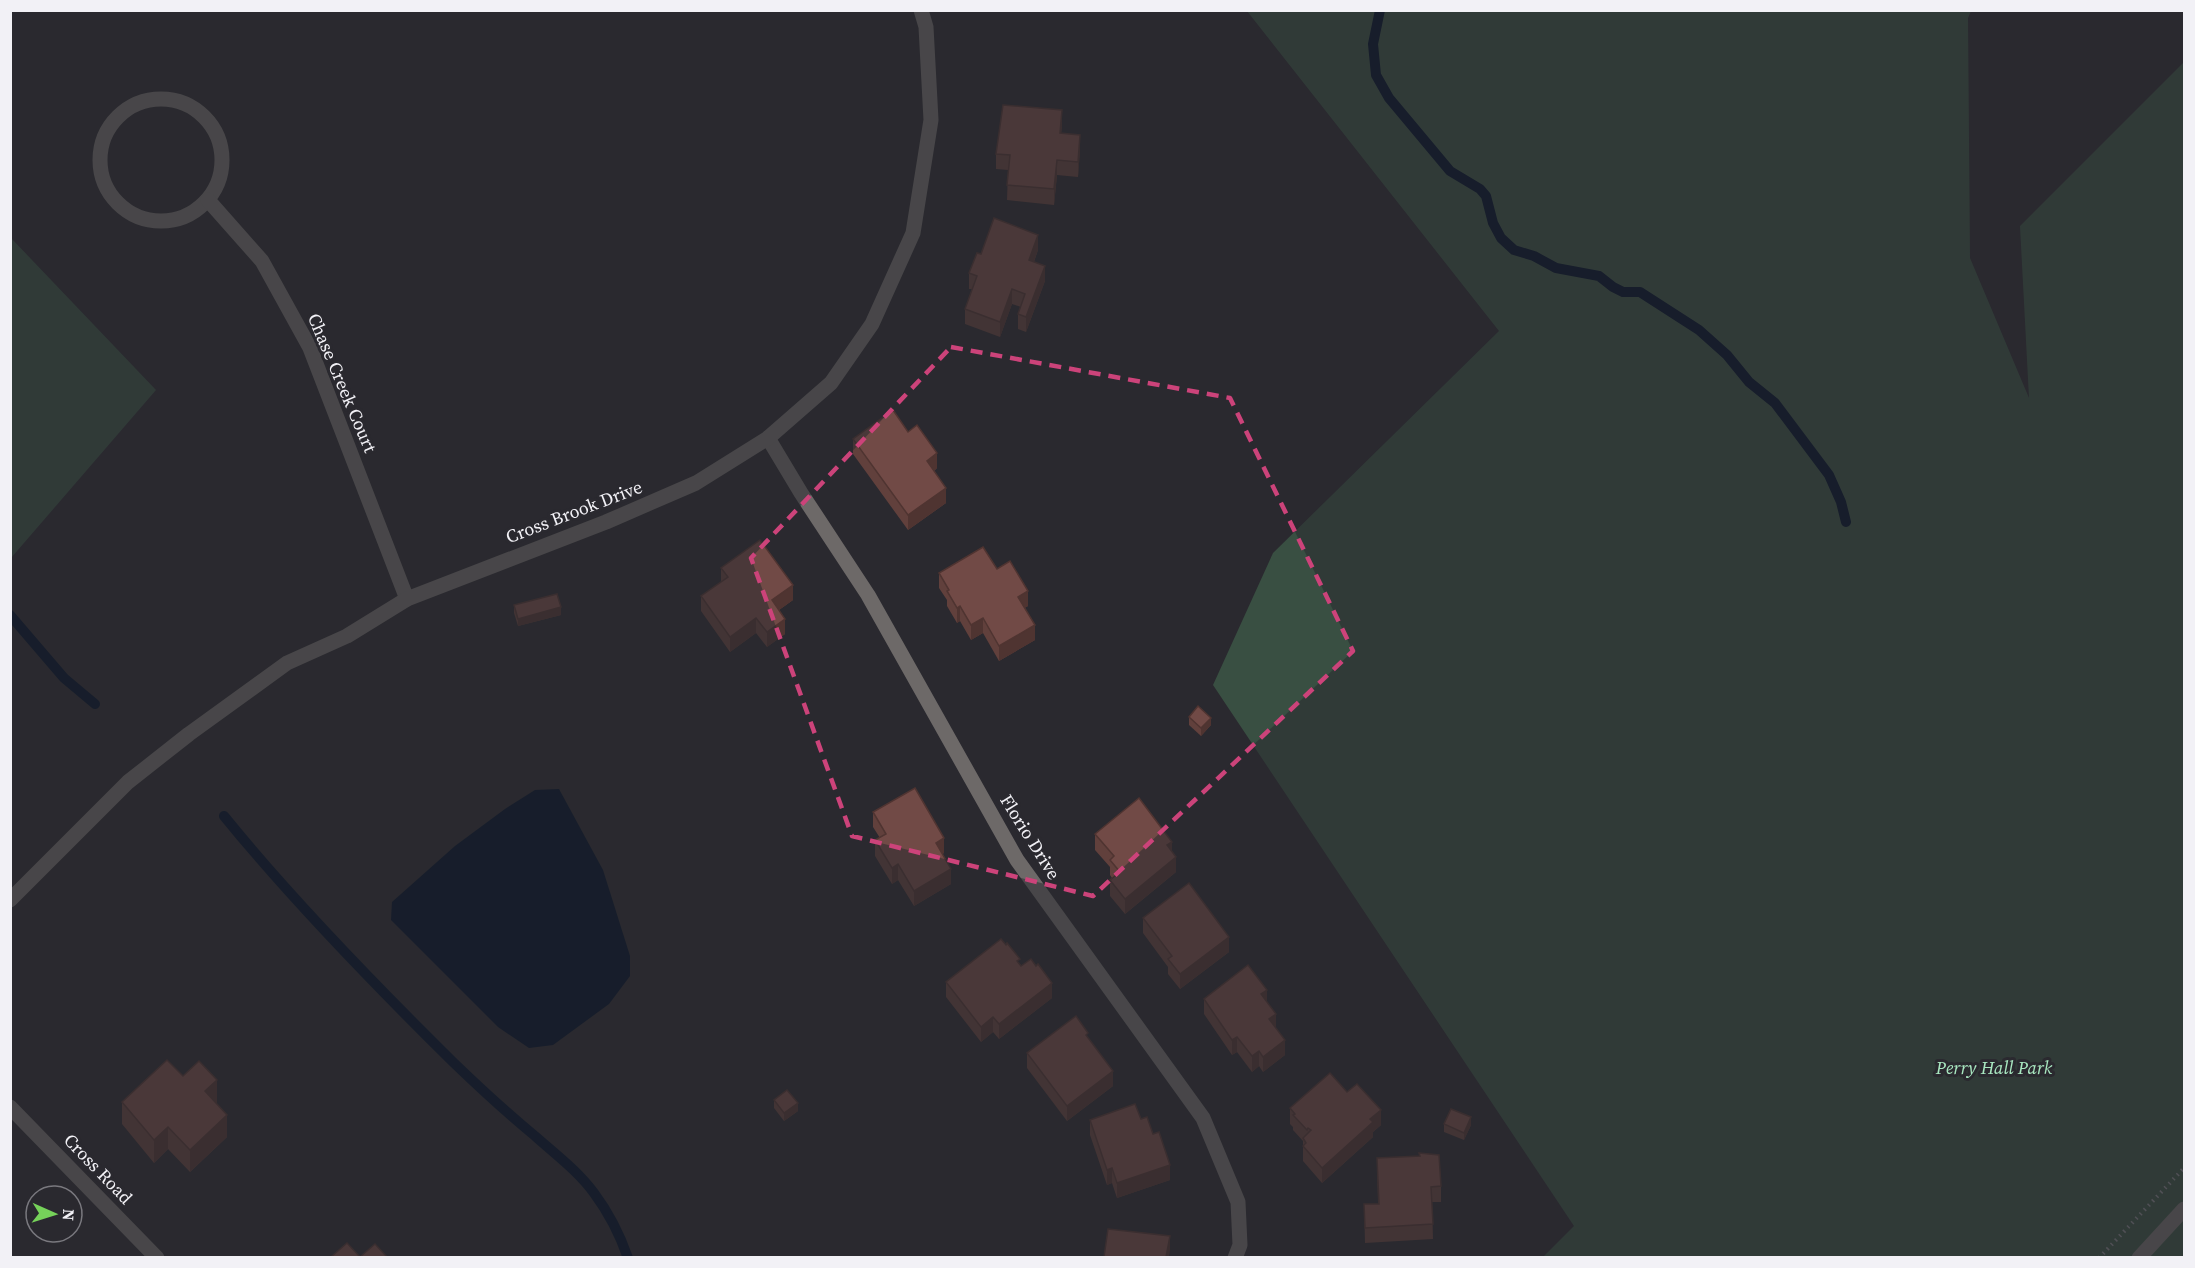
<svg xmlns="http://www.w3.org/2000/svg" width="2195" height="1268" viewBox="0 0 2195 1268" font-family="'Source Serif 4',serif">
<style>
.green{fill:#394f42}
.water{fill:#010f26}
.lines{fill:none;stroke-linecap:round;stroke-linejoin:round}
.stream{stroke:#010f26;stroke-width:10}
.path{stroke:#7f7e84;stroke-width:4;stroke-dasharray:1.5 4.5;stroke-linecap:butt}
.service{stroke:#6d6968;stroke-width:15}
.minor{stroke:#6d6968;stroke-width:15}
.wall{fill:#61403c}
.shaded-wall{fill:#4f3431}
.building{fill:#714a46;stroke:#4f3431;stroke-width:1.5}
.marked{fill:none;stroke:#cc437a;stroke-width:4.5;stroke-dasharray:12 8;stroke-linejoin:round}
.labels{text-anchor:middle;stroke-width:6;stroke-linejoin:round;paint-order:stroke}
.street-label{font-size:18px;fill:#f2f1f6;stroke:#2a292f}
.park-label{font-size:18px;font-style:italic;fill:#a9e8c1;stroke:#2a292f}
</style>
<rect width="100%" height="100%" fill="#2a292f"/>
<g class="green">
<path d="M 1247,11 L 1971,11 L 1968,18 L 1970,258 L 2029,398 L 2020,226 L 2184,62 L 2184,1257 L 1543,1257 L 1574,1226 L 1213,685 L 1273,553 L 1499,331 Z"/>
<path d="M 11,238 L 156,390 L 11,558 Z"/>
</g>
<path class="water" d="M 559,789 L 603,870 L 630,956 L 630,976 L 609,1004 L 553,1045 L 529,1048 L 498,1027 L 391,920 L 392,902 L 455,846 L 505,809 L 535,790 Z"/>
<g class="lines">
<g class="stream">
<path d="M 1380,10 L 1373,44 L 1376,75 L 1389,98 L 1450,171 L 1480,189 L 1486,196 L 1493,223 L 1501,238 L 1514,250 L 1534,256 L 1556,268 L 1599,276 L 1613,287 L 1623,292 L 1640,292 L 1699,330 L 1727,355 L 1749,382 L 1775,403 L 1829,475 L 1841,502 L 1846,522"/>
<path d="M 10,615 L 64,678 L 95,704"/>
<path d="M 224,816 C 293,901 375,985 454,1063 C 480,1088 507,1113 535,1136 C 555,1154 578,1171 594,1193 C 609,1213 620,1235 628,1258"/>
</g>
<path class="path" d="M 2099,1258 L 2184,1168"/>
<path class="service" d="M 2139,1258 L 2184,1209"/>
<g class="minor">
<circle cx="161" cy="160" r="61"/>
<path d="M 208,200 L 262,261 L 310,348 L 407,599"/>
<path d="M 768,438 L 801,493 L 868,595 L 1017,860 L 1203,1118 L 1238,1202 L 1240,1245 L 1235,1258"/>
<path d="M 10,900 L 128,782 L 189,734 L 287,663 L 347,636 L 407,599 L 606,522 L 696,483 L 768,438 L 831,383 L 872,324 L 913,233 L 931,120 L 926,27 L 921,10"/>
<path d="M 10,1107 L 157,1258"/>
</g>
</g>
<g class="wall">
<path d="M 1062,126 L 1061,133 L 1080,150 L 1078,177 L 1057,175 L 1054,205 L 1007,200 L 1008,170 L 996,169 L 996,154 Z"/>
<path d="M 1038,250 L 1034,262 L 1045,281 L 1026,332 L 1018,329 L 1018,314 L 1021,307 L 1012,304 L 1000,337 L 965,324 L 965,309 L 972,289 L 969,289 L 969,273 L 981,254 Z"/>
<path d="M 908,432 L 937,468 L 934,471 L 946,503 L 908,530 L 853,454 L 853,439 Z"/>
<path d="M 721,568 L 793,600 L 779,610 L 785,634 L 767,647 L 756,633 L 730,652 L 701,611 L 701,596 L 721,582 Z"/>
<path d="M 997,569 L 1028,606 L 1024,608 L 1035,640 L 999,661 L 983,633 L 971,640 L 960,621 L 957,623 L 947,606 L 947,600 L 939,588 L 939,573 Z"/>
<path d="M 514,605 L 561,615 L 518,626 L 514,613 Z"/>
<path d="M 1189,717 L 1211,725 L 1201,736 L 1189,725 Z"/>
<path d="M 873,812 L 944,853 L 942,854 L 951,884 L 914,906 L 898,880 L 892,884 L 875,856 L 875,840 L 880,838 L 873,827 Z"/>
<path d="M 1095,834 L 1172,851 L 1176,872 L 1125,914 L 1110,896 L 1110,880 L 1112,878 L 1110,875 L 1110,867 L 1095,850 Z"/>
<path d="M 1143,918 L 1229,952 L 1180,989 L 1168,974 L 1168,967 L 1143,933 Z"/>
<path d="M 1020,964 L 1052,998 L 999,1039 L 993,1032 L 981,1042 L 946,997 L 946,982 Z"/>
<path d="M 1204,999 L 1267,1002 L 1285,1055 L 1263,1072 L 1259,1066 L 1252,1072 L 1237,1052 L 1232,1055 L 1204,1014 Z"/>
<path d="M 1088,1038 L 1113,1086 L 1067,1121 L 1027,1068 L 1027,1053 Z"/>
<path d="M 183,1076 L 217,1103 L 216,1103 L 227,1137 L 190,1172 L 168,1149 L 154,1163 L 122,1124 L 122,1102 Z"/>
<path d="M 1347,1092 L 1381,1125 L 1373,1132 L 1373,1137 L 1322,1183 L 1303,1161 L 1303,1141 L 1293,1130 L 1293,1127 L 1290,1124 L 1290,1108 Z"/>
<path d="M 774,1100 L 798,1111 L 784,1121 L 774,1108 Z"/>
<path d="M 1090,1120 L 1170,1180 L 1117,1198 L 1112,1183 L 1107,1185 L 1090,1135 Z"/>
<path d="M 1444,1124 L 1471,1125 L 1464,1140 L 1444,1132 Z"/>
<path d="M 1377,1158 L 1441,1186 L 1441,1202 L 1432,1202 L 1433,1239 L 1365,1243 L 1364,1204 L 1378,1204 Z"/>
</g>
<g class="shaded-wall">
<path d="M 1062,110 L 1062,126 L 1060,148 L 1060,133 Z"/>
<path d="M 1080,135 L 1080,150 L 1078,177 L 1078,162 Z"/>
<path d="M 1057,160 L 1057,175 L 1054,205 L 1054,189 Z"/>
<path d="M 1038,235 L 1038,250 L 1029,275 L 1029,260 Z"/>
<path d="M 1045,266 L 1045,281 L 1026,332 L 1026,317 Z"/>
<path d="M 1012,289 L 1012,304 L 1000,337 L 1000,322 Z"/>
<path d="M 937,453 L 937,468 L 927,476 L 927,461 Z"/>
<path d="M 946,488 L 946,503 L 908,530 L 908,515 Z"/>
<path d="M 793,585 L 793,600 L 772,615 L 772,600 Z"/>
<path d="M 1028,591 L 1028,606 L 1018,612 L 1018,597 Z"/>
<path d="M 960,606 L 960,621 L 957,623 L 957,608 Z"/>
<path d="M 561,607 L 561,615 L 518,626 L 518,619 Z"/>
<path d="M 756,618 L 756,633 L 730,652 L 730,637 Z"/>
<path d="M 983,618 L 983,633 L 971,640 L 971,625 Z"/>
<path d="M 785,619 L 785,634 L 767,647 L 767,632 Z"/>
<path d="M 1035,625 L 1035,640 L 999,661 L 999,646 Z"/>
<path d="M 1211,718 L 1211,725 L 1201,736 L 1201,728 Z"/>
<path d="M 944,838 L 944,853 L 936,858 L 936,843 Z"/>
<path d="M 1172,842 L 1172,857 L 1167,845 Z"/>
<path d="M 1176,857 L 1176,872 L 1125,914 L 1125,899 Z"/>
<path d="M 898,864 L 898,880 L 892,884 L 892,868 Z"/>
<path d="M 951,869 L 951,884 L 914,906 L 914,891 Z"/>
<path d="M 1229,937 L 1229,952 L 1180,989 L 1180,974 Z"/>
<path d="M 1052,983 L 1052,998 L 999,1039 L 999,1024 Z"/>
<path d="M 1267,990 L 1267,1005 L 1261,994 Z"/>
<path d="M 1276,1014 L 1276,1029 L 1269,1019 Z"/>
<path d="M 993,1017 L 993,1032 L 981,1042 L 981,1027 Z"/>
<path d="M 1237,1037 L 1237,1052 L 1232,1055 L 1232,1040 Z"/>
<path d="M 1285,1040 L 1285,1055 L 1263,1072 L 1263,1057 Z"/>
<path d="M 1259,1051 L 1259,1066 L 1252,1072 L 1252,1056 Z"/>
<path d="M 1113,1071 L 1113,1086 L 1067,1121 L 1067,1106 Z"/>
<path d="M 217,1080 L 217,1103 L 205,1114 L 205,1091 Z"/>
<path d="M 798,1103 L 798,1111 L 784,1121 L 784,1113 Z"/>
<path d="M 1381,1110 L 1381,1125 L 1373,1132 L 1373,1137 L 1322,1183 L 1322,1168 L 1370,1119 Z"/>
<path d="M 227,1115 L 227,1137 L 190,1172 L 190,1150 Z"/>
<path d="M 1471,1117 L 1471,1125 L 1464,1140 L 1464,1133 Z"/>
<path d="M 168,1127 L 168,1149 L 154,1163 L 154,1140 Z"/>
<path d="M 1170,1165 L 1170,1180 L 1117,1198 L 1117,1183 Z"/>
<path d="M 1112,1168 L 1112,1183 L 1107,1185 L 1107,1170 Z"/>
<path d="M 1170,1236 L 1170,1251 L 1169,1257 L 1166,1257 Z"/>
</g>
<g class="building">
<path d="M 1003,105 L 1062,110 L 1060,133 L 1080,135 L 1078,162 L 1057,160 L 1054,189 L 1007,185 L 1010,155 L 996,154 Z"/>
<path d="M 994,218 L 1038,235 L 1029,260 L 1045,266 L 1026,317 L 1018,314 L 1025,294 L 1012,289 L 1000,322 L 965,309 L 977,276 L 969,273 L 977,253 L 981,254 Z"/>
<path d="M 893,410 L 908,432 L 917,425 L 937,453 L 927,461 L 946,488 L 908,515 L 853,439 Z"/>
<path d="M 760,540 L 793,585 L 772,600 L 785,619 L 767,632 L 756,618 L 730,637 L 701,596 L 728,577 L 721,568 Z"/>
<path d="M 983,547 L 997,569 L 1010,561 L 1028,591 L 1018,597 L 1035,625 L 999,646 L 983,618 L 971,625 L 960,606 L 957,608 L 947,591 L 949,590 L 939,573 Z"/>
<path d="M 557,594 L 561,607 L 518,619 L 514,605 Z"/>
<path d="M 1198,706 L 1211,718 L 1201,728 L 1189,717 Z"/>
<path d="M 915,788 L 944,838 L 936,843 L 951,869 L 914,891 L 898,864 L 892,868 L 875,840 L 886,834 L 873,812 Z"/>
<path d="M 1139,798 L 1172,842 L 1167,845 L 1176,857 L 1125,899 L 1110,880 L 1120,872 L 1110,860 L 1114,856 L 1095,834 Z"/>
<path d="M 1189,883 L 1229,937 L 1180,974 L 1168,959 L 1172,956 L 1143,918 Z"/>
<path d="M 1001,939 L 1006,945 L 1007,943 L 1020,959 L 1017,961 L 1021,966 L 1031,959 L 1036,966 L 1038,964 L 1052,983 L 999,1024 L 993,1017 L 981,1027 L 946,982 Z"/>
<path d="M 1248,965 L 1267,990 L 1261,994 L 1276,1014 L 1269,1019 L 1285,1040 L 1263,1057 L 1259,1051 L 1252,1056 L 1237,1037 L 1232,1040 L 1204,999 Z"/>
<path d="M 1076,1016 L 1088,1033 L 1086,1035 L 1113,1071 L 1067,1106 L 1027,1053 Z"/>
<path d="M 167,1060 L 183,1076 L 199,1061 L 217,1080 L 205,1091 L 227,1115 L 190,1150 L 168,1127 L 154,1140 L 122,1102 Z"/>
<path d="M 1330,1073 L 1347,1092 L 1357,1084 L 1381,1110 L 1370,1119 L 1373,1122 L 1322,1168 L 1303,1146 L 1306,1143 L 1303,1138 L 1311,1130 L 1308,1128 L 1307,1130 L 1293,1115 L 1295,1114 L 1290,1108 Z"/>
<path d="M 787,1090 L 798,1103 L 784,1113 L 774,1100 Z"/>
<path d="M 1135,1104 L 1141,1119 L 1147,1117 L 1153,1134 L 1159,1132 L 1170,1165 L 1117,1183 L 1112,1168 L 1107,1170 L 1090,1120 Z"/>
<path d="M 1451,1109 L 1471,1117 L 1464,1133 L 1444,1124 Z"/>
<path d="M 1419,1153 L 1439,1155 L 1441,1186 L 1431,1187 L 1433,1224 L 1365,1228 L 1364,1204 L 1379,1204 L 1377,1158 L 1420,1156 Z"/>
<path d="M 1108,1229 L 1170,1236 L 1166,1257 L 1104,1257 Z"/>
<path d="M 347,1243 L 360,1257 L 375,1244 L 387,1257 L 331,1257 Z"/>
</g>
<path d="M0 0H2195V1268H0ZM 951,347 L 1230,398 L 1353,651 L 1093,896 L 852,836 L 751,558 Z" fill="#2a292f" fill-opacity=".55" fill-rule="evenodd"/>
<path class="marked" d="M 951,347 L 1230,398 L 1353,651 L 1093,896 L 852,836 L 751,558 Z"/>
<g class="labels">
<g class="street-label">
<text transform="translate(342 383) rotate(67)" y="6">Chase Creek Court</text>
<text transform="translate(574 512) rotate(-21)" y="6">Cross Brook Drive</text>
<text transform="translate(1030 837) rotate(58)" y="6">Florio Drive</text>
<text transform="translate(98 1169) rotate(46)" y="6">Cross Road</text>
</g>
<g class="park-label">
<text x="1994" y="1074">Perry Hall Park</text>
</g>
</g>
<rect width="2195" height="1268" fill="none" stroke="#f2f1f6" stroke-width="24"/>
<g transform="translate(54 1214) rotate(93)"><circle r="28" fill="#2a292f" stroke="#7a797f" stroke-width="1.5"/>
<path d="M0-4.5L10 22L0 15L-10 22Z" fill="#76d25a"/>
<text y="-9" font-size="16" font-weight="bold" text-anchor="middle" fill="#f2f1f6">N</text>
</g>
</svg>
